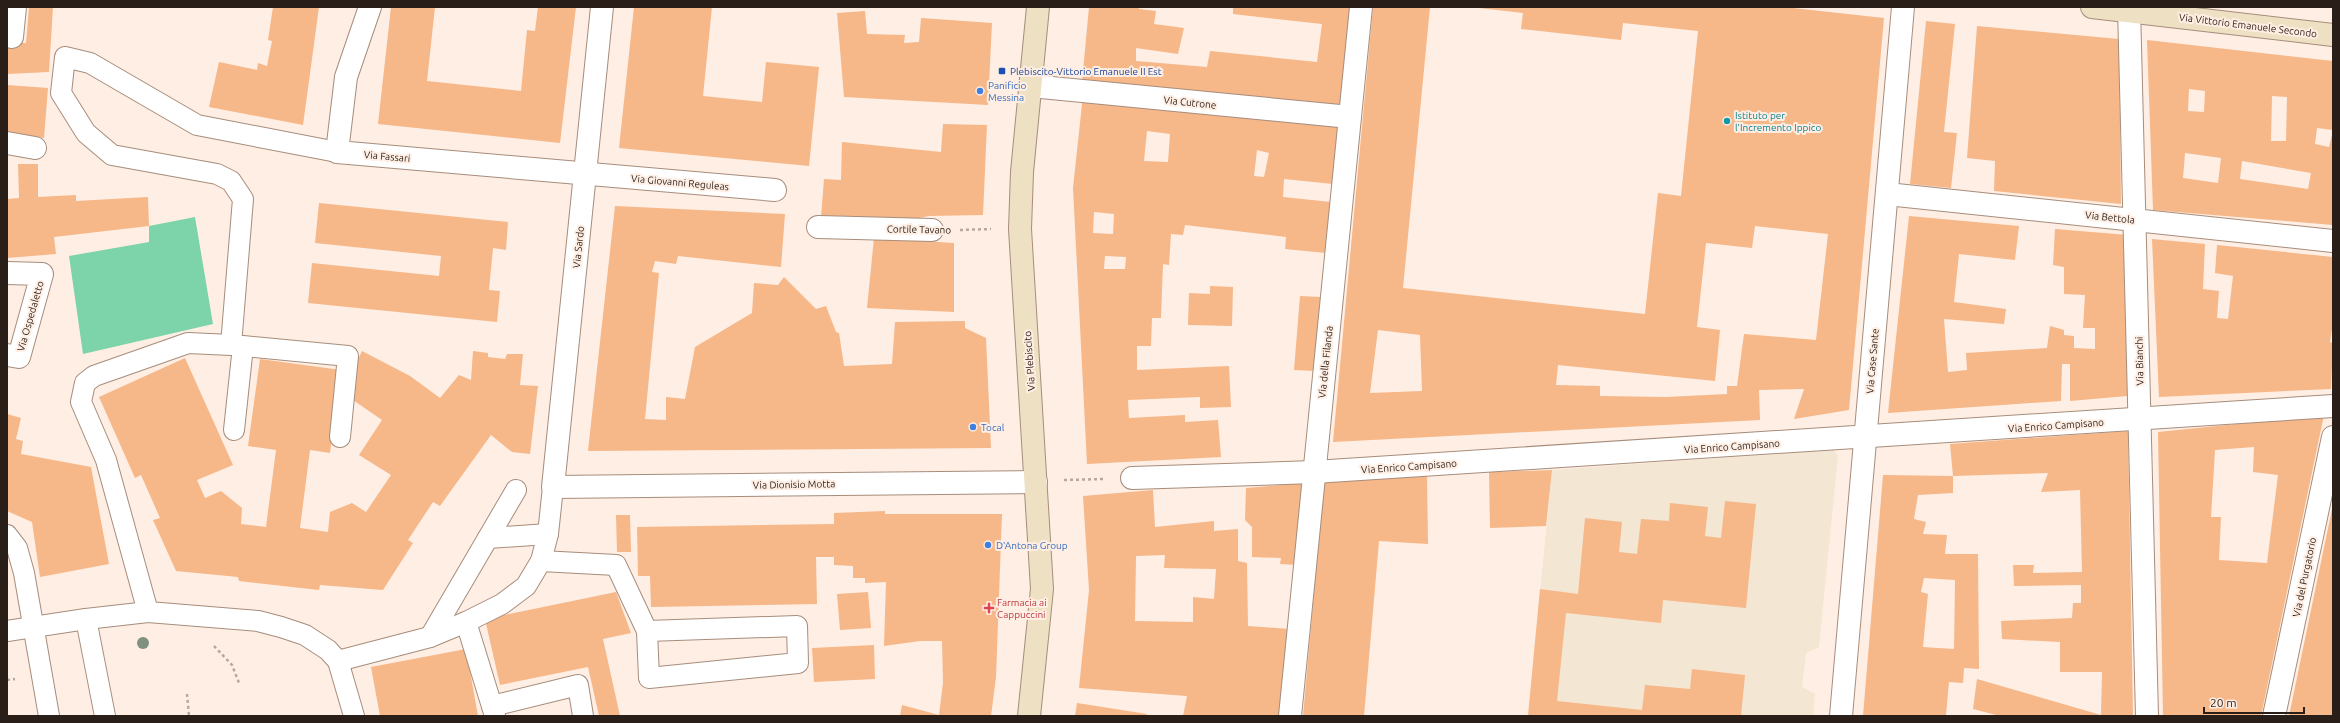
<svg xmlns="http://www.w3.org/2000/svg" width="2340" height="723" viewBox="0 0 2340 723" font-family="Ubuntu,sans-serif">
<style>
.education{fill:#f3e6d2}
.green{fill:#7dd3aa}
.building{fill:#f6b789;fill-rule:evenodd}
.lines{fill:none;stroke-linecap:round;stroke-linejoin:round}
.service-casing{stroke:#a68d7c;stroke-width:22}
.pedestrian-casing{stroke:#a68d7c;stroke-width:24}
.minor-casing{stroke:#a68d7c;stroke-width:24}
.secondary-casing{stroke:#a68d7c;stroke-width:24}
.path{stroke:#b6a89e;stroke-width:2.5;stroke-dasharray:3 3;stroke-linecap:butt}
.service{stroke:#fff;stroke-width:20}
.pedestrian{stroke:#fff;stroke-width:22}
.minor{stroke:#fff;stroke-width:22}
.secondary{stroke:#eee0c2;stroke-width:22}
.tree{fill:#809081}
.transit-dot{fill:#1a4fb4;stroke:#ffeee3;stroke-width:1.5}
.shop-dot{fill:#3f7fe0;stroke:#ffeee3;stroke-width:1.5}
.culture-dot{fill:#0f9aa8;stroke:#ffeee3;stroke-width:1.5}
.health-dot{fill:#e0444e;stroke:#ffeee3;stroke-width:1.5}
.labels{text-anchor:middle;stroke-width:4;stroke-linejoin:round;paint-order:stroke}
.street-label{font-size:10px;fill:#291f18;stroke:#ffeee3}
.transit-label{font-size:10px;fill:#164399;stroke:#ffeee3;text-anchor:start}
.shop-label{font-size:10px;fill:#366cbe;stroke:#ffeee3;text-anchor:start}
.culture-label{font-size:10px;fill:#0d838f;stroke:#ffeee3;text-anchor:start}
.health-label{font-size:10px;fill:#be3a42;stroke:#ffeee3;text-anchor:start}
</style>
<rect width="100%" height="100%" fill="#ffeee3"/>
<path class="education" d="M 1833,450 L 1838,455 L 1819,647 L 1806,653 L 1802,687 L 1815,694 L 1813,716 L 1528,716 L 1552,470 Z"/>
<path class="green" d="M 195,217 L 213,324 L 83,354 L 69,256 L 149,242 L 149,226 Z"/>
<g class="building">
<path d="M 29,7 L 53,7 L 49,72 L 7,74 L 7,43 L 26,43 Z"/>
<path d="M 273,7 L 319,7 L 303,125 L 209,107 L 219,62 L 257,70 L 258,63 L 267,66 L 272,41 L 268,40 Z"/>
<path d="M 391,7 L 435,7 L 427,81 L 521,91 L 527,30 L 535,31 L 538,7 L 576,7 L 560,143 L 378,124 Z"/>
<path d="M 634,7 L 712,7 L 703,96 L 762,102 L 766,62 L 819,67 L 809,166 L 619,148 Z"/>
<path d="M 1089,7 L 1139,7 L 1139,9 L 1156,11 L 1154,24 L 1184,28 L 1178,54 L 1136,48 L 1136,61 L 1207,67 L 1210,51 L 1317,62 L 1322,24 L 1233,14 L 1233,7 L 1352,7 L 1343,109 L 1082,82 Z"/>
<path d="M 1373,7 L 1430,7 L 1403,288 L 1645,314 L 1658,193 L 1681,196 L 1698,31 L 1623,23 L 1621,40 L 1521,29 L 1523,13 L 1470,7 L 1784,7 L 1884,18 L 1849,410 L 1794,419 L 1804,389 L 1759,390 L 1760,420 L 1333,442 ZM 1755,226 L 1828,234 L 1816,340 L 1744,334 L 1737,386 L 1727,386 L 1727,394 L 1666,397 L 1600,396 L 1600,386 L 1556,385 L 1558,365 L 1715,381 L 1720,330 L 1697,327 L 1706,243 L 1752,248 ZM 1378,330 L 1420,335 L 1422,391 L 1370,393 Z"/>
<path d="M 865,11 L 867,34 L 905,35 L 904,43 L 919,42 L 921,18 L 992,23 L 988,105 L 844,97 L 837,13 Z"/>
<path d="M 1926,21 L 1955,24 L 1944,132 L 1957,133 L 1951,188 L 1910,184 Z"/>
<path d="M 1977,26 L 2119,39 L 2121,204 L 1994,191 L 1995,161 L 1967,158 Z"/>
<path d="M 2147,40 L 2333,61 L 2333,130 L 2317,128 L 2315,144 L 2329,147 L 2333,131 L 2333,225 L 2153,210 ZM 2189,89 L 2205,91 L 2204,112 L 2188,111 ZM 2272,96 L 2287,97 L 2286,141 L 2271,141 ZM 2185,153 L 2221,158 L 2218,183 L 2183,178 ZM 2242,161 L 2311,173 L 2308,189 L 2240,179 Z"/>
<path d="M 7,85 L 48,88 L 44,138 L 7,132 Z"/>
<path d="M 1083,95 L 1339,123 L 1333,184 L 1284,179 L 1283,197 L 1331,202 L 1326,253 L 1285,249 L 1286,237 L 1185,225 L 1183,235 L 1171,234 L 1169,265 L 1163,264 L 1161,318 L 1152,318 L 1151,346 L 1137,346 L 1137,370 L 1229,366 L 1231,407 L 1200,408 L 1200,397 L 1128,400 L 1129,418 L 1185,415 L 1185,422 L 1218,420 L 1221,457 L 1087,464 L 1073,188 ZM 1147,131 L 1170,134 L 1168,162 L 1144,161 ZM 1257,150 L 1269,153 L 1264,177 L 1254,176 ZM 1094,212 L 1114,214 L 1113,234 L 1093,233 ZM 1105,256 L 1126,257 L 1125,269 L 1104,269 Z"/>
<path d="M 943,124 L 987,125 L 983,215 L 929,216 L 905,221 L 821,217 L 824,179 L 841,180 L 842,142 L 941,152 Z"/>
<path d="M 18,164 L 38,164 L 38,197 L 76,195 L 76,201 L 148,197 L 149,226 L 54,237 L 56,254 L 7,258 L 7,199 L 19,198 Z"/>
<path d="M 319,203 L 508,222 L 506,250 L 493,248 L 489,290 L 500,291 L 497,322 L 308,303 L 312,263 L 439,276 L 441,256 L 315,243 Z"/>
<path d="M 615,206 L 785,214 L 781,267 L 678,256 L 676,264 L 655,261 L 652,272 L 659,273 L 645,419 L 666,420 L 666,397 L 685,399 L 695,347 L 752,313 L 754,283 L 778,285 L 784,277 L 816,309 L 826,306 L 836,332 L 839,333 L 844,366 L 892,364 L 895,322 L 965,321 L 965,328 L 986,338 L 991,448 L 588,451 Z"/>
<path d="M 1909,216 L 2019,226 L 2015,260 L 1959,254 L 1954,302 L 2006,309 L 2004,324 L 1944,319 L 1948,372 L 1967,370 L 1966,353 L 2047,348 L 2050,326 L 2064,330 L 2064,335 L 2074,336 L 2074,348 L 2095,349 L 2095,328 L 2083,328 L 2085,295 L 2064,294 L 2064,267 L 2053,265 L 2055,229 L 2128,235 L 2127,396 L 2070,401 L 2070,364 L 2062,364 L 2061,401 L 1888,413 Z"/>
<path d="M 874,238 L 954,243 L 954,312 L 867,308 Z"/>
<path d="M 2152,239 L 2205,244 L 2203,289 L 2219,291 L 2217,318 L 2228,319 L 2233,276 L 2215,273 L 2217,245 L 2333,257 L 2333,323 L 2330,342 L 2333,343 L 2331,389 L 2159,397 Z"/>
<path d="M 1210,286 L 1233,287 L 1232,326 L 1188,325 L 1189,293 L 1210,294 Z"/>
<path d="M 1300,296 L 1320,297 L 1315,371 L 1294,370 Z"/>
<path d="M 362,351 L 410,376 L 440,398 L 459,375 L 471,380 L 473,351 L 488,353 L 488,357 L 505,359 L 507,354 L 523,354 L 520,385 L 538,386 L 530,454 L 512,452 L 491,435 L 440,506 L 433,502 L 408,540 L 413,543 L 383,590 L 320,585 L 319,590 L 239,581 L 238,577 L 176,571 L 153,520 L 160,518 L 141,475 L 135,478 L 99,397 L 185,358 L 233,465 L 197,480 L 205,498 L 221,491 L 242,508 L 241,524 L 266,527 L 276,450 L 248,446 L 260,359 L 341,370 L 330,453 L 310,450 L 300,528 L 328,532 L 330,512 L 352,503 L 366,512 L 391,475 L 359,455 L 382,420 L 350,398 L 352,372 Z"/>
<path d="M 7,414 L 21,418 L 16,439 L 23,441 L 21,454 L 91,467 L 109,564 L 40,577 L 32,522 L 7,511 Z"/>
<path d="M 2324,415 L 2261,716 L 2163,716 L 2158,432 ZM 2254,447 L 2253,472 L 2278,475 L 2267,563 L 2219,560 L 2221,517 L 2211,517 L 2215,450 Z"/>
<path d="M 2128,431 L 2133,716 L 2000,716 L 1973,709 L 1977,679 L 2101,715 L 2102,672 L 2060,672 L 2060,642 L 2002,639 L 2001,621 L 2072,618 L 2073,603 L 2081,603 L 2081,585 L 2014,586 L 2013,565 L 2034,565 L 2033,573 L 2082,572 L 2080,490 L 2041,492 L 2048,473 L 1953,476 L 1953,493 L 1918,495 L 1914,519 L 1926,522 L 1923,534 L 1947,535 L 1945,554 L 1978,554 L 1979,669 L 1964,668 L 1963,683 L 1949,682 L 1946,715 L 1863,716 L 1883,475 L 1953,476 L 1950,444 ZM 1924,578 L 1955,580 L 1954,649 L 1923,647 L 1928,594 L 1921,592 Z"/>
<path d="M 1552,470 L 1546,526 L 1490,528 L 1489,472 Z"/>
<path d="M 1427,475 L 1428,544 L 1379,541 L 1364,716 L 1303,716 L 1324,481 Z"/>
<path d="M 1305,483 L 1297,565 L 1280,564 L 1281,558 L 1252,557 L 1252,527 L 1245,520 L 1246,488 Z"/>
<path d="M 1153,490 L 1155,527 L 1214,521 L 1214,531 L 1238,529 L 1238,561 L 1247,563 L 1248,626 L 1290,629 L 1281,716 L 1183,716 L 1187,696 L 1079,688 L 1089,590 L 1083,496 ZM 1165,555 L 1164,568 L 1216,569 L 1214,599 L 1193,597 L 1193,622 L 1135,621 L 1136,556 Z"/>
<path d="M 1725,501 L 1756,504 L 1746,608 L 1663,600 L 1661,623 L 1566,613 L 1557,701 L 1642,710 L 1645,685 L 1690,689 L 1692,669 L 1745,675 L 1741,716 L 1528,716 L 1540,589 L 1578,594 L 1585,518 L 1622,522 L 1619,552 L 1637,554 L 1641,519 L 1669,521 L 1670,503 L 1708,507 L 1705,536 L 1721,538 Z"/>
<path d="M 2333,509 L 2333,716 L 2289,716 L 2332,509 Z"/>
<path d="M 885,511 L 885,514 L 1002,514 L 996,677 L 991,716 L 900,716 L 902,705 L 939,715 L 943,683 L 942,641 L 920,641 L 884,646 L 886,582 L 865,583 L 865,578 L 853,578 L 853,566 L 834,565 L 834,557 L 816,557 L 817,604 L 651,607 L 650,576 L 638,576 L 637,527 L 834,524 L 834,513 Z"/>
<path d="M 616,515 L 630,515 L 631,552 L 617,552 Z"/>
<path d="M 616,592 L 631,633 L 603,639 L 620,716 L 599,716 L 588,667 L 500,685 L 485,619 Z"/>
<path d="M 868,592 L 871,628 L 840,630 L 837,594 Z"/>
<path d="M 874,645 L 875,679 L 814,682 L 812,648 Z"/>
<path d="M 466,649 L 478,716 L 380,716 L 371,667 Z"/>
<path d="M 1077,703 L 1147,714 L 1147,716 L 1075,716 Z"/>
</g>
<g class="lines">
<defs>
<g id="service">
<path d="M 234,430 L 243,346 L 348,356 L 340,437"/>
<path d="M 7,535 L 17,548 L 24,573 L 49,716"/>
<path d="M 488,538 L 548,534"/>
<path d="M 541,561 L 616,565 L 647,631"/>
<path d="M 148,612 L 106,460 L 81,402 L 85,383 L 94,376 L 188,343 L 231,345 L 243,199 L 231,181 L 217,174 L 112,155 L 86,133 L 61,93 L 65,57 L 90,63 L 197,125 L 337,152"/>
<path d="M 86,619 L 105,716"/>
<path d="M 466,622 L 495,716"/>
<path d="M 797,626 L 798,663 L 649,678 L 647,631 Z"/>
<path d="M 7,631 L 86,619 L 148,612 L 258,621 L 281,627 L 305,635 L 328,650 L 338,661 L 354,716"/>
<path d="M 430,637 L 516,490"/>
<path d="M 338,661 L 430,637 L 466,622 L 502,604 L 526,586 L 541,561 L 548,534 L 553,487"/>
<path d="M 492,706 L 578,685 L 583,716"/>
</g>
<g id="pedestrian">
<path d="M 12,37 L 15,7"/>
<path d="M 1031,86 L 1350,117"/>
<path d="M 818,227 L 932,230"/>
<path d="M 7,273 L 42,274 L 19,357 L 7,355"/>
</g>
<g id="minor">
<path d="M 370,7 L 346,77 L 337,152 L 775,190"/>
<path d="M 602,7 L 553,487 L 1036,482"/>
<path d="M 2129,7 L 2147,716"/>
<path d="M 7,143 L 35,148"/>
<path d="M 1887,194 L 2333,241"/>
<path d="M 1132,478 L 1314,472 L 2333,406"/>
<path d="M 1290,716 L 1361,7"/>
<path d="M 1841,716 L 1903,7"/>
<path d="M 2274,716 L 2333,437"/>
</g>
<g id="secondary">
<path d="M 2092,7 L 2333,35"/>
<path d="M 1029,716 L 1042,589 L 1020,229 L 1022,172 L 1038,7"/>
</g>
</defs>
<use href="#service" class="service-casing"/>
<use href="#pedestrian" class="pedestrian-casing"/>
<use href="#minor" class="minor-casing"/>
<use href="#secondary" class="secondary-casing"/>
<g class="path">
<path d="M 960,230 L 991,229"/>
<path d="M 1064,480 L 1105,479"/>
<path d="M 214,646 L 232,665 L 239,683"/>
<path d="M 7,680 L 15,679"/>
<path d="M 187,694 L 189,716"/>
</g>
<use href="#service" class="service"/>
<use href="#pedestrian" class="pedestrian"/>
<use href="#minor" class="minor"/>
<use href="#secondary" class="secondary"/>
</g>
<circle class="tree" cx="143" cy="643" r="6"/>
<rect class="transit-dot" x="998" y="67" width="8" height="8" rx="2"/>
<g class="shop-dot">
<circle cx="980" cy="91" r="4"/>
<circle cx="973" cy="427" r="4"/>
<circle cx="988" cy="545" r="4"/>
</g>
<circle class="culture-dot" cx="1727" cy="121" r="4"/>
<path class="health-dot" d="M987 602h4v4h4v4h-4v4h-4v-4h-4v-4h4z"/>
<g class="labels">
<g class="street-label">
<text transform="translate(2248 25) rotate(7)" y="4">Via Vittorio Emanuele Secondo</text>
<text transform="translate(1190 102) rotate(6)" y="4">Via Cutrone</text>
<text transform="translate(387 156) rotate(5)" y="4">Via Fassari</text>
<text transform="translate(680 182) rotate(5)" y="4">Via Giovanni Reguleas</text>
<text transform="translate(2110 217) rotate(6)" y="4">Via Bettola</text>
<text transform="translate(919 229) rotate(1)" y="4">Cortile Tavano</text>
<text transform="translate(578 247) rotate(-84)" y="4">Via Sardo</text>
<text transform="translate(30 316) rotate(-74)" y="4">Via Ospedaletto</text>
<text transform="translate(1029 361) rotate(-94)" y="4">Via Plebiscito</text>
<text transform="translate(1872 361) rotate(-85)" y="4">Via Case Sante</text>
<text transform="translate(2139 361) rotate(-91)" y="4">Via Bianchi</text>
<text transform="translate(1325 362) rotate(-84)" y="4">Via della Filanda</text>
<text transform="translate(2056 425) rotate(-4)" y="4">Via Enrico Campisano</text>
<text transform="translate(1732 446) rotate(-4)" y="4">Via Enrico Campisano</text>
<text transform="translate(1409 466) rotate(-4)" y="4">Via Enrico Campisano</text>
<text transform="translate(794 484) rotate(-1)" y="4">Via Dionisio Motta</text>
<text transform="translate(2304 577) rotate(-78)" y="4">Via del Purgatorio</text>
</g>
<g class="transit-label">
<text x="1010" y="75">Plebiscito-Vittorio Emanuele II Est</text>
</g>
<g class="shop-label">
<text x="988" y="89">Panificio<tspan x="988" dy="12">Messina</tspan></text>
<text x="981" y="431">Tocal</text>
<text x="996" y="549">D'Antona Group</text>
</g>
<g class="culture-label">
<text x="1735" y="119">Istituto per<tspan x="1735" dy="12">l'Incremento Ippico</tspan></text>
</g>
<g class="health-label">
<text x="997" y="606">Farmacia ai<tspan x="997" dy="12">Cappuccini</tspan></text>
</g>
</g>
<rect width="2340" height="723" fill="none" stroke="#291f18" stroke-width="16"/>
<path d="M2204 707v6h100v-6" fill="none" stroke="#291f18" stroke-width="2"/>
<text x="2210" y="707" font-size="12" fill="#291f18" stroke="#ffeee3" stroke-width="3" paint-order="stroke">20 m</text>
</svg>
